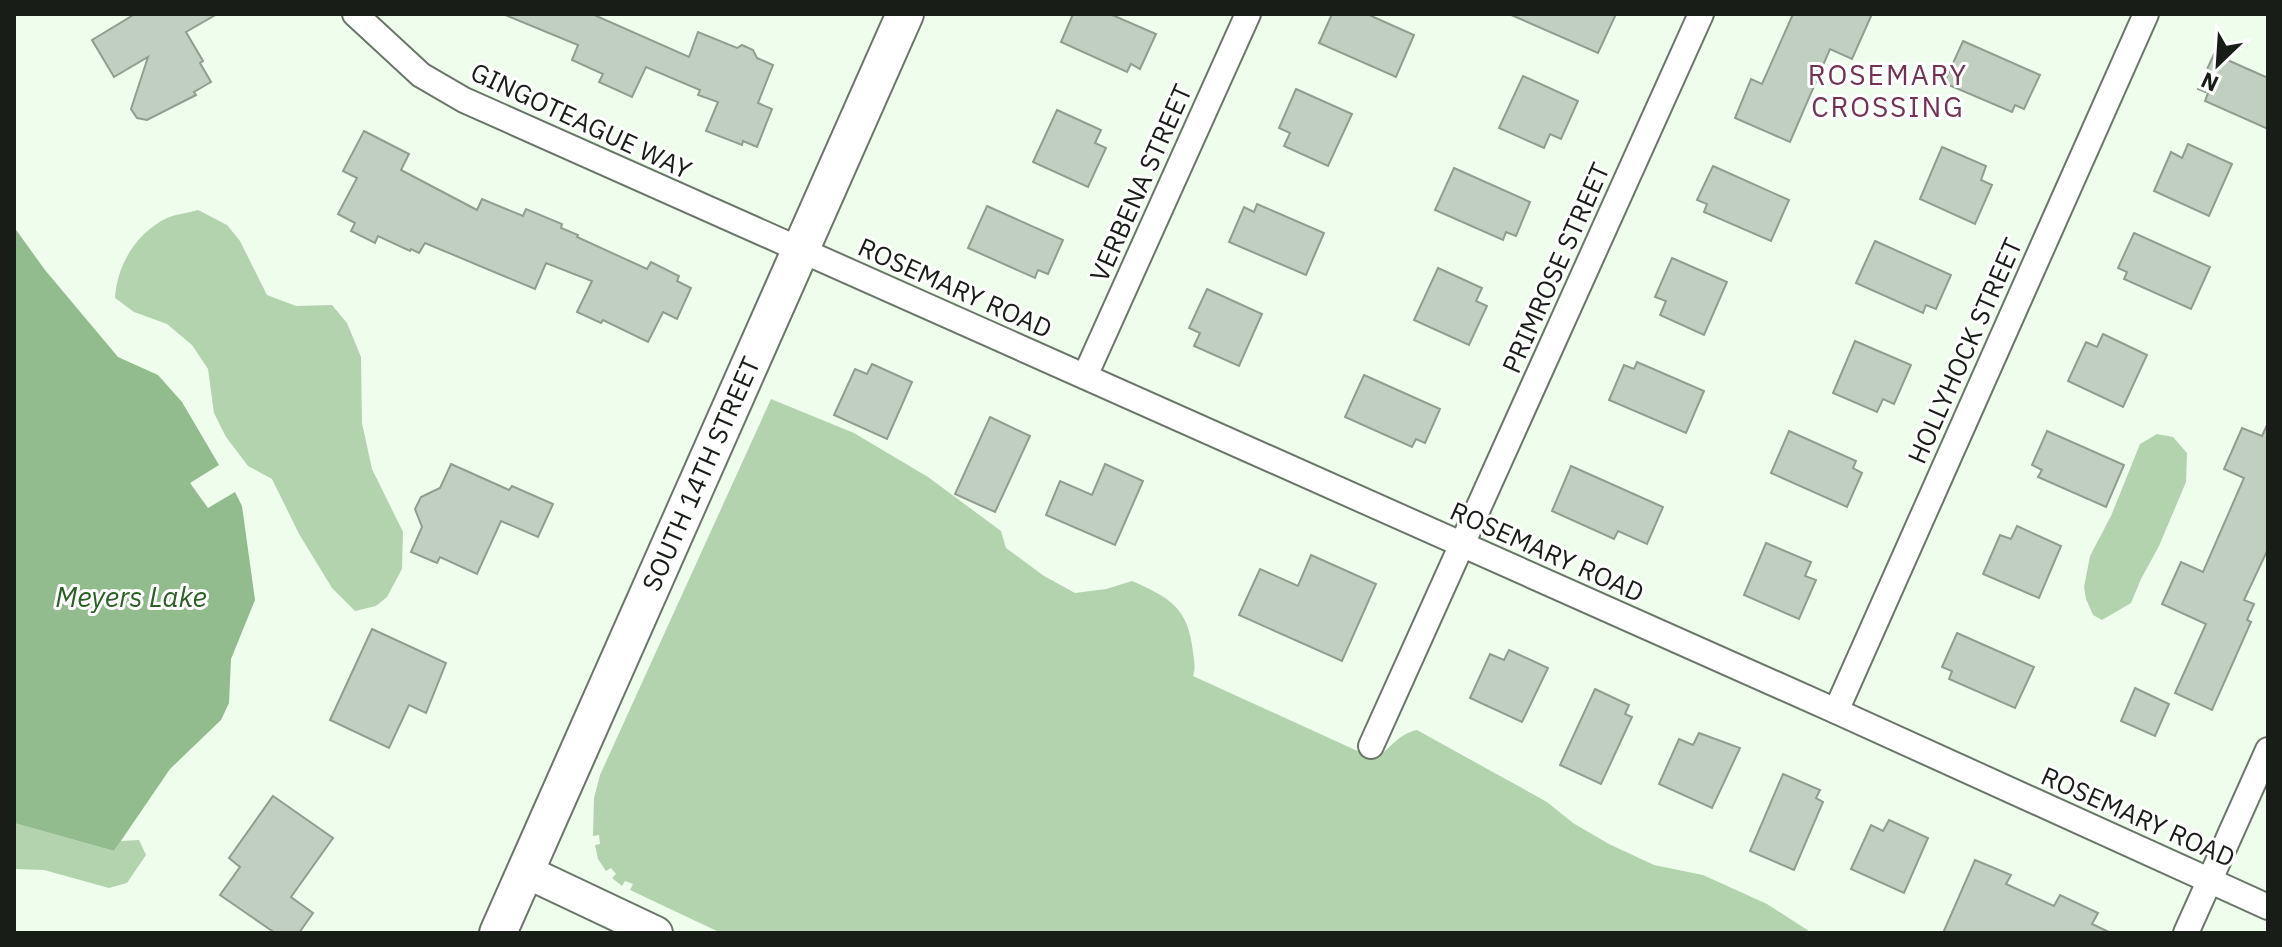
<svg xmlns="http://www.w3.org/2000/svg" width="2282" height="947" viewBox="0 0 2282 947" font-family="'IBM Plex Sans',sans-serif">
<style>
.green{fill:#b3d3af}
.water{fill:#93bc8e}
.building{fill:#c1cfc0;stroke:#909d8f;stroke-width:2}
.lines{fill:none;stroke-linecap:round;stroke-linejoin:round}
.minor-casing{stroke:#6a7669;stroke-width:28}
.tertiary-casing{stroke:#6a7669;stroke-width:36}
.secondary-casing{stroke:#6a7669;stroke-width:40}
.minor{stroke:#fff;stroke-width:24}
.tertiary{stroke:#fff;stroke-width:32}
.secondary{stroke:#fff;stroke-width:36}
.labels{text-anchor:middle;stroke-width:6;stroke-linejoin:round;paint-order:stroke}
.street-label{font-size:26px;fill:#181d17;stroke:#fff}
.neighbourhood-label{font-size:28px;letter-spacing:2px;fill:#733252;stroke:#fff}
.water-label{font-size:28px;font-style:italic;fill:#2a6024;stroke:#fff}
</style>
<rect width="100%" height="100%" fill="#effded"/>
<g class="green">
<path d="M 198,210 L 227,225 L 240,241 L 267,295 L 296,306 L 332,305 L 347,323 L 361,357 L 362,423 L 372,469 L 403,532 L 402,569 L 387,597 L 376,606 L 355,611 L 332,588 L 299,534 L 272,479 L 248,466 L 226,437 L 214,413 L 208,369 L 192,345 L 167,324 L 134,312 L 115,298 C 117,265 136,233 167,218 C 176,214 188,213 198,210 Z"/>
<path d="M 771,399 L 854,433 L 928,477 L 1001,531 L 1006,548 L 1044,576 L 1075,593 L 1106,589 L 1132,581 C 1170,598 1188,607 1193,652 C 1194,661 1196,668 1193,676 L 1375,759 C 1391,748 1398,734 1417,730 L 1547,802 L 1573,823 L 1609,844 L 1654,865 L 1703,875 L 1767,904 L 1812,933 L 721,933 L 630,890 L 633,884 L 625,881 L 622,886 L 612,878 L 616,874 L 611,868 L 606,871 L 598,859 L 595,845 L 600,844 L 599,835 L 593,836 L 594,798 L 600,775 Z"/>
<path d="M 2157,434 L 2173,437 L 2187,453 L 2186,482 L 2159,546 L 2141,579 L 2131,603 L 2102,620 L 2093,615 L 2086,599 L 2084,587 L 2090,556 L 2111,516 L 2140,444 Z"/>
<path d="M 14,823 L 114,851 L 121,841 L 139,840 L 146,855 L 127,883 L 109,888 L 44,870 L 14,869 Z"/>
</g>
<path class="water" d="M 14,227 L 45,270 L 118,357 L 158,375 L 182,402 L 219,465 L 190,483 L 208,508 L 235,492 L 242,506 L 255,600 L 231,659 L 229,703 L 221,720 L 170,769 L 114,851 L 14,823 Z"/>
<g class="building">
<path d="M 135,14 L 217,14 L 186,32 L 203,61 L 200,63 L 211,82 L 194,92 L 196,95 L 147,120 L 137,118 L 131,109 L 148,57 L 114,77 L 92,40 Z"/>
<path d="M 503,14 L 592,14 L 689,57 L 698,32 L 737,48 L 742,45 L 753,50 L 757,58 L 773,65 L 758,103 L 772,109 L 757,147 L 743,141 L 742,145 L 706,131 L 718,102 L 698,95 L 700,90 L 646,67 L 632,97 L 599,82 L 603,74 L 572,60 L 578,45 Z"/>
<path d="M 1073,14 L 1110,14 L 1156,34 L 1140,69 L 1131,64 L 1127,72 L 1061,42 Z"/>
<path d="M 1332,14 L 1367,14 L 1414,35 L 1396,77 L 1319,43 Z"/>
<path d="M 1509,14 L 1616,14 L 1598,53 Z"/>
<path d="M 1793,14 L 1872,14 L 1852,59 L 1830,49 L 1790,142 L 1735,118 L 1751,79 L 1762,84 Z"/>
<path d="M 1963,41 L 2040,75 L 2024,109 L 2015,105 L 2012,112 L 1944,83 Z"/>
<path d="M 2214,54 L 2268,78 L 2268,129 L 2205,101 L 2208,93 L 2198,89 Z"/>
<path d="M 1523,76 L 1578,101 L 1561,139 L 1550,134 L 1544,148 L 1499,128 Z"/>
<path d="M 1296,89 L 1352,114 L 1328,166 L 1284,146 L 1290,133 L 1279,128 Z"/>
<path d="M 1057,110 L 1101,130 L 1095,143 L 1106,148 L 1088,187 L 1033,162 Z"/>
<path d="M 364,131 L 409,154 L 401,170 L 477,210 L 482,199 L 523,216 L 526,209 L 562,224 L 561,228 L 578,235 L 577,237 L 647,269 L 651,262 L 679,276 L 677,281 L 691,288 L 677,319 L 663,312 L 648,342 L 603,320 L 601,323 L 577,312 L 592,281 L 546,263 L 535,289 L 425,243 L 419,253 L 411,249 L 410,251 L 378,236 L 375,243 L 351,231 L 355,223 L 338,214 L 357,178 L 343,171 Z"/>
<path d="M 2188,144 L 2232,164 L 2209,216 L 2154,191 L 2171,152 L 2182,158 Z"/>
<path d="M 1942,147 L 1986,166 L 1981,180 L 1992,185 L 1975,224 L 1920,199 Z"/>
<path d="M 1713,166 L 1789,200 L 1771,241 L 1704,212 L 1707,204 L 1697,200 Z"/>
<path d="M 1454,168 L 1530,202 L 1516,236 L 1506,232 L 1503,240 L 1435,210 Z"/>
<path d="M 1257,204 L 1324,233 L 1306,275 L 1229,242 L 1244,207 L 1254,212 Z"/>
<path d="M 987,206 L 1063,240 L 1048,274 L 1038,270 L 1035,278 L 968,248 Z"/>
<path d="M 2134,233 L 2210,267 L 2191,309 L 2124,279 L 2127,272 L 2118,268 Z"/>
<path d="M 1875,241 L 1951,275 L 1936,309 L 1926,305 L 1923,313 L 1856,283 Z"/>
<path d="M 1672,258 L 1727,282 L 1704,335 L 1660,315 L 1666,301 L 1655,297 Z"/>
<path d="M 1438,268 L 1482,288 L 1476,301 L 1487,306 L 1469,345 L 1414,320 Z"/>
<path d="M 1207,289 L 1262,314 L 1239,366 L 1194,346 L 1200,333 L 1189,328 Z"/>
<path d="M 2103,334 L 2147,355 L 2123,407 L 2068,381 L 2086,342 L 2097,347 Z"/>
<path d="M 1855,341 L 1911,365 L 1894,404 L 1883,399 L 1877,412 L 1833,393 Z"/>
<path d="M 1637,362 L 1704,391 L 1686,433 L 1609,400 L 1624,365 L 1634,369 Z"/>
<path d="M 872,364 L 912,382 L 887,439 L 834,415 L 855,369 L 867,374 Z"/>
<path d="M 1364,375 L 1440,409 L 1425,443 L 1416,439 L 1412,447 L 1345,417 Z"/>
<path d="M 990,417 L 1030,436 L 995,512 L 955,494 Z"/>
<path d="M 2268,423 L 2268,549 L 2244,600 L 2254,604 L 2247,620 L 2251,622 L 2212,710 L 2175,693 L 2206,624 L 2162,604 L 2181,562 L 2203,572 L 2244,478 L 2224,469 L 2242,428 L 2262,436 Z"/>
<path d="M 1789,431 L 1856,461 L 1853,468 L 1862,473 L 1847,507 L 1771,473 Z"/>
<path d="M 2047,431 L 2124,465 L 2106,507 L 2038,477 L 2042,470 L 2032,465 Z"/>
<path d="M 451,464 L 509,490 L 512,486 L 553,504 L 538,537 L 501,521 L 477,574 L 440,557 L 437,563 L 411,552 L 422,527 L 415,509 L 421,497 L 440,488 Z"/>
<path d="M 1105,464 L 1143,481 L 1115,545 L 1046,515 L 1060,481 L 1092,495 Z"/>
<path d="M 1571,466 L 1663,507 L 1647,544 L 1618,531 L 1614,539 L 1552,511 Z"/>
<path d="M 2017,526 L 2061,546 L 2039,598 L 1983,574 L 2000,535 L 2011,539 Z"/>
<path d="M 1766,543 L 1811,562 L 1805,576 L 1816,580 L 1799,619 L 1744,595 Z"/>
<path d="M 1311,555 L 1376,584 L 1342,661 L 1239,615 L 1260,569 L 1298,586 Z"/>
<path d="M 372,629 L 446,663 L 426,713 L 409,705 L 389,748 L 330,720 Z"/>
<path d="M 1957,633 L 2034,667 L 2015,708 L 1949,679 L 1952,671 L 1942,667 Z"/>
<path d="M 1509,650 L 1548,668 L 1522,722 L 1470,698 L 1490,654 L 1504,660 Z"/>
<path d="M 2135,688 L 2169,704 L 2155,736 L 2121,721 Z"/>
<path d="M 1595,689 L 1629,705 L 1625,714 L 1632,717 L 1601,784 L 1560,765 Z"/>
<path d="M 1699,733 L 1740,748 L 1712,808 L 1659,784 L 1679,739 L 1693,745 Z"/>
<path d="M 1783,774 L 1820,790 L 1816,798 L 1823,802 L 1794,870 L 1750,851 Z"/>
<path d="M 273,796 L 333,838 L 291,897 L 313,913 L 299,933 L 275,933 L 220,895 L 240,867 L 229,858 Z"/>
<path d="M 1889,820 L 1928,838 L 1904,893 L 1851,869 L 1871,825 L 1883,831 Z"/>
<path d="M 1975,860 L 2011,875 L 2006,884 L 2054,906 L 2060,895 L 2098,913 L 2092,924 L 2111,933 L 1943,933 Z"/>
</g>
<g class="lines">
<defs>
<g id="minor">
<path d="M 355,14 L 421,75 L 464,100 L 1836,711 L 2268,907"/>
<path d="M 1085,376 L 1248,14"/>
<path d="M 1836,711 L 2146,14"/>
<path d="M 1371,746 L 1701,14"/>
<path d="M 2186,933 L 2268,750"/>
</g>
<path id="tertiary" d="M 527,872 L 656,933"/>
<g id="secondary">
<path id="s1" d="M 498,933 L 905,14"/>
</g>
</defs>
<use href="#minor" class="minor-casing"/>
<use href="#tertiary" class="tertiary-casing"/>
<use href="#secondary" class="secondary-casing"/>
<use href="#minor" class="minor"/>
<use href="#tertiary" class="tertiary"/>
<use href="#secondary" class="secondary"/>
</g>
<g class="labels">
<g class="street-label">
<text transform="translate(581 121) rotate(25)" y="9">GINGOTEAGUE WAY</text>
<text transform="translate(1141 183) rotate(-66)" y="9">VERBENA STREET</text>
<text transform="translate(1556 268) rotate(-66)" y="9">PRIMROSE STREET</text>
<text transform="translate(955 288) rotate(24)" y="9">ROSEMARY ROAD</text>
<text transform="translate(1965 351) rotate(-66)" y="9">HOLLYHOCK STREET</text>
<text dy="9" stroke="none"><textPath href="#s1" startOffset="502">SOUTH 14TH STREET</textPath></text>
<text transform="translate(1547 552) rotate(24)" y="9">ROSEMARY ROAD</text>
<text transform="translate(2138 817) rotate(24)" y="9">ROSEMARY ROAD</text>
</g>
<g class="neighbourhood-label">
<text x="1888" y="85">ROSEMARY<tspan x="1888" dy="32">CROSSING</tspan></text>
</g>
<g class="water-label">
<text x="131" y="607">Meyers Lake</text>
</g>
</g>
<rect width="2282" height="947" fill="none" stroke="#181d17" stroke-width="32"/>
<g transform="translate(2218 64) rotate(205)" stroke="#ffffff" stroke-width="6" paint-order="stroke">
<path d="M0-6L14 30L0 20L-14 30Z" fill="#181d17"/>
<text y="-12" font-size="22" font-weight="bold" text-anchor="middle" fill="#181d17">N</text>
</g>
</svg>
